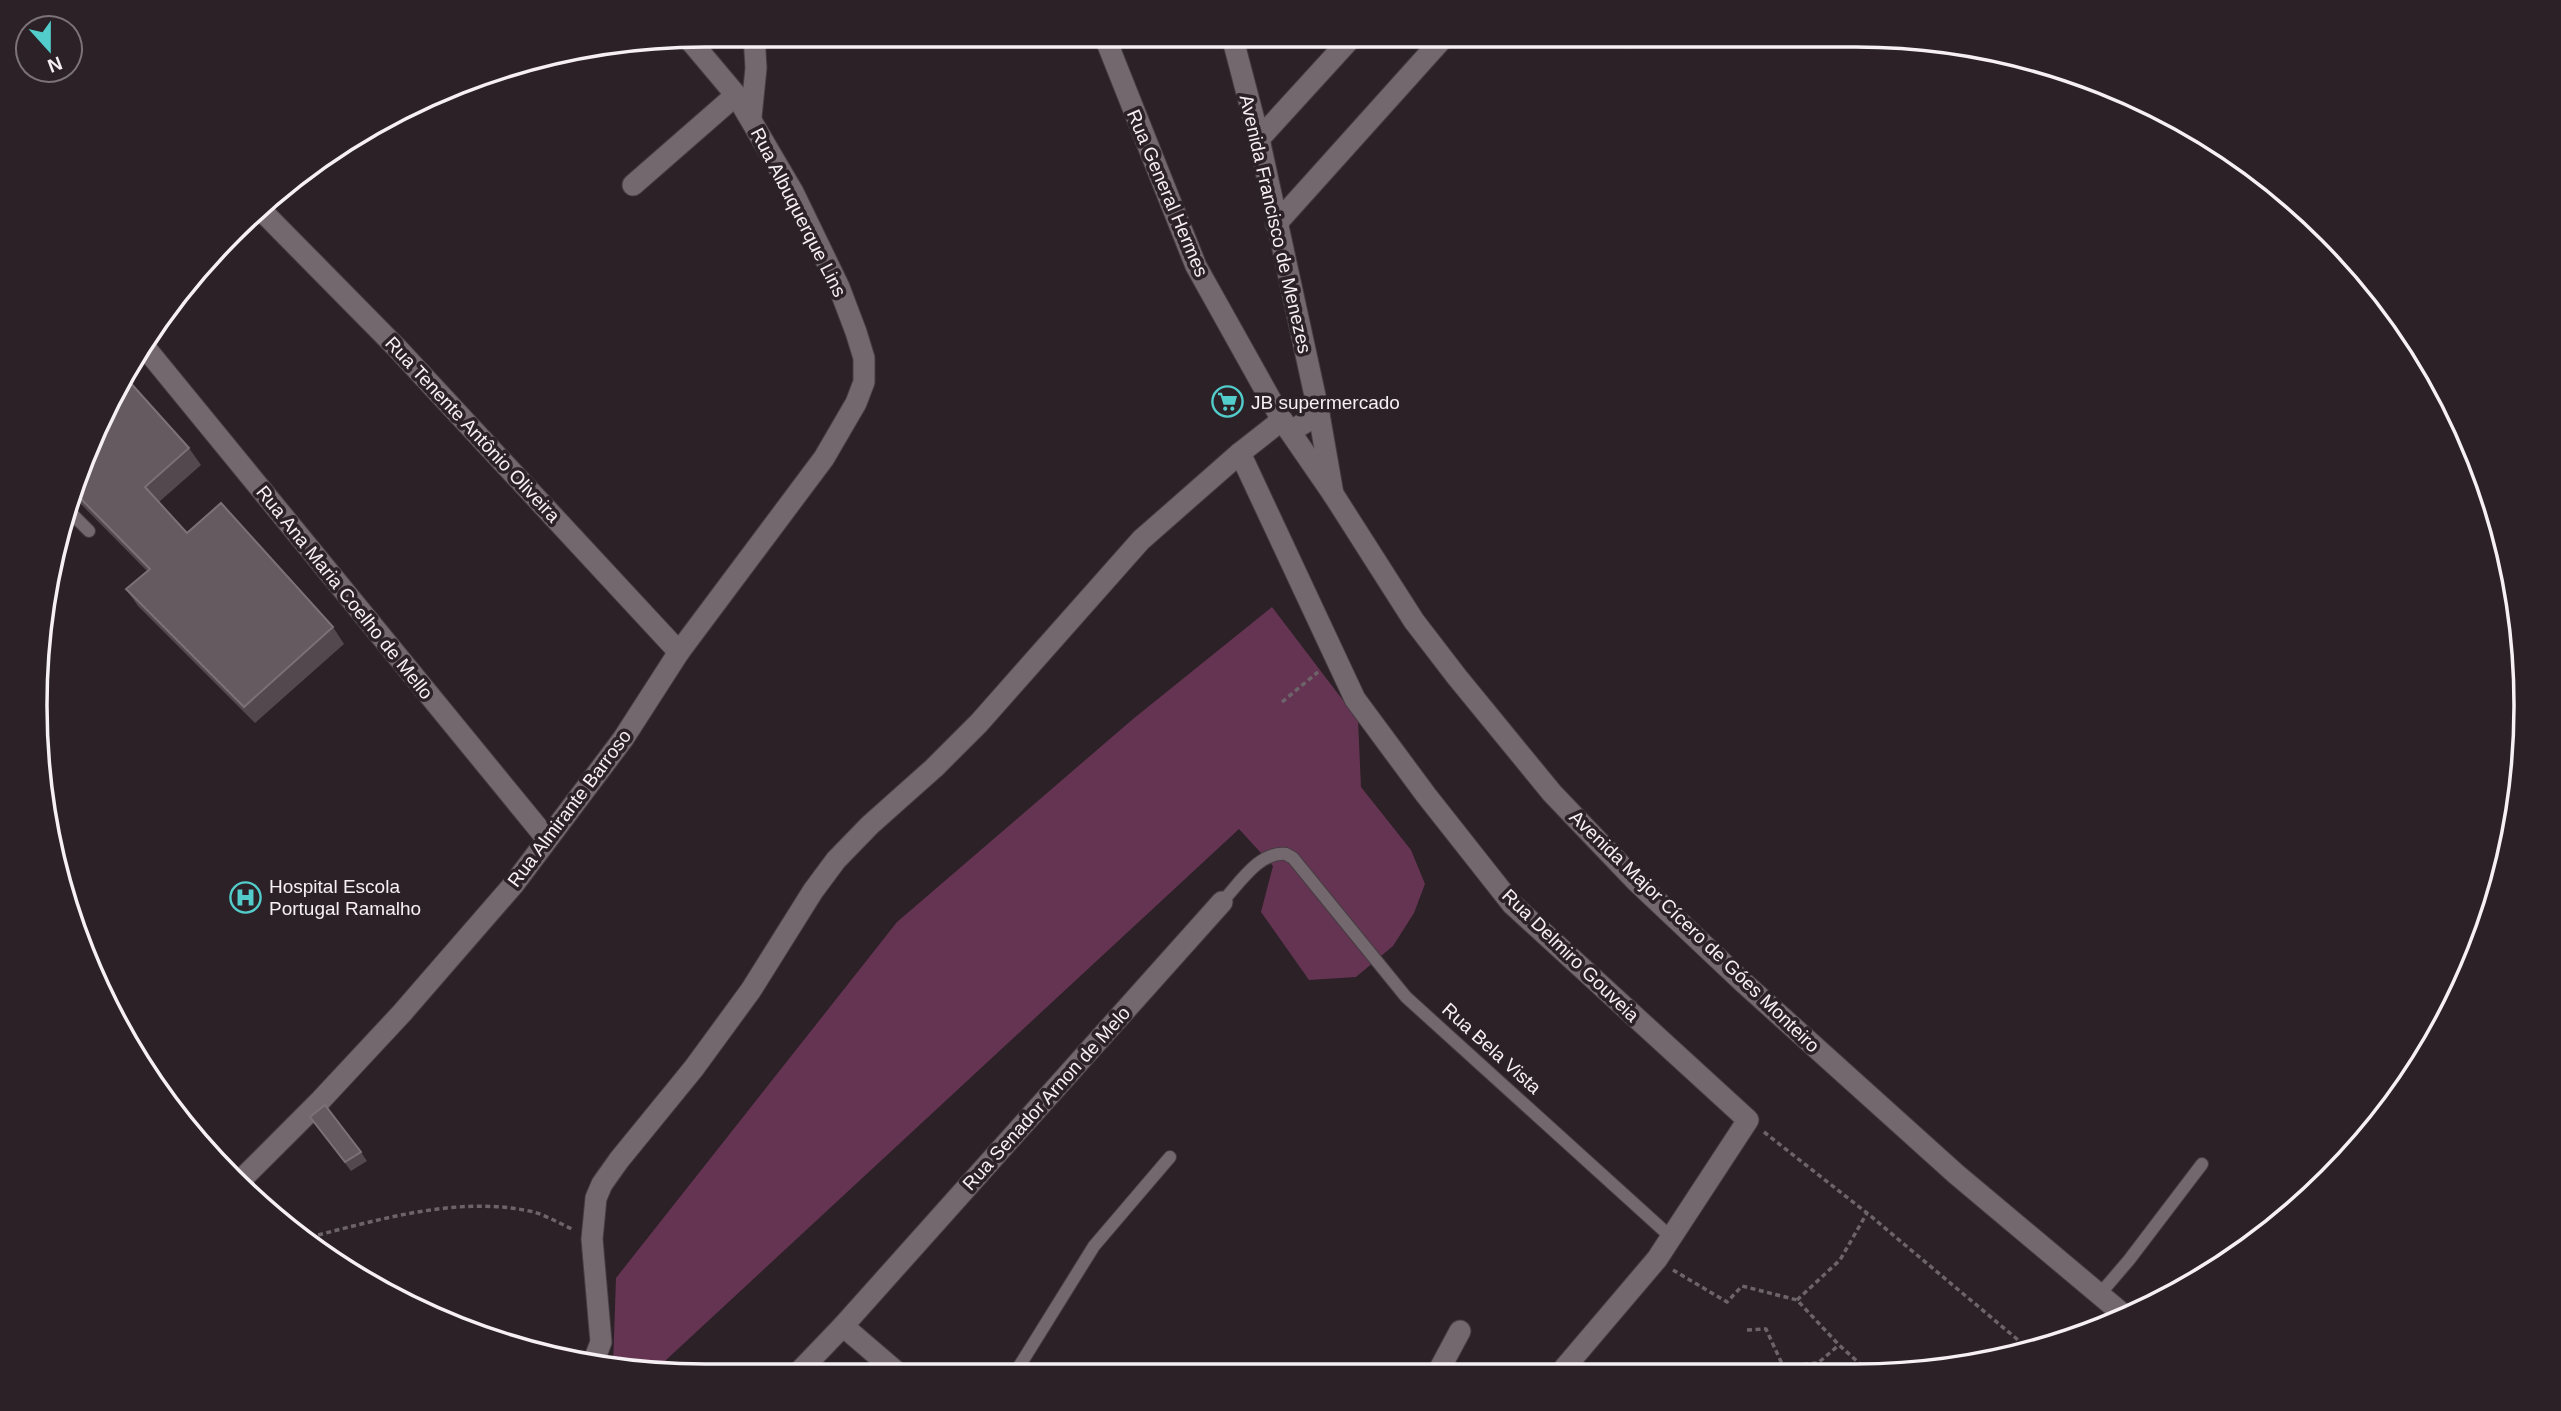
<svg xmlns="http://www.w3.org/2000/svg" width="2561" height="1411" viewBox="0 0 2561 1411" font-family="Arial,sans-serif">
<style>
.green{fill:#653452}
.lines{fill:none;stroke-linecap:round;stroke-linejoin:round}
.lane-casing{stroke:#463d42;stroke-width:14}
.street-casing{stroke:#463d42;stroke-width:23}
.secondary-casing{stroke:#463d42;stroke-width:23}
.path{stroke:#6d6469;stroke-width:3.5;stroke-dasharray:5 3.5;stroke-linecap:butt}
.lane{stroke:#74686f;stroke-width:12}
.street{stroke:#74686f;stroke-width:21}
.secondary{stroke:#74686f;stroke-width:21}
.wall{fill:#52484d}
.building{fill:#645a5f;stroke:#7b7176;stroke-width:2}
.labels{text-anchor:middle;stroke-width:7;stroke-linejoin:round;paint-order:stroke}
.street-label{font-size:19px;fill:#f6eff3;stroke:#2b2127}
.poi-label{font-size:19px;fill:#f6eff3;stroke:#2b2127;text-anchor:start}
.rim{fill:none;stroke:#f6eff3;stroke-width:3.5}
</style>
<rect width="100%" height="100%" fill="#2b2127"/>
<path class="green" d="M 1272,607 L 1358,720 L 1361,787 L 1411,850 L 1425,884 L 1414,913 L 1393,946 L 1356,977 L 1309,980 L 1261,912 L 1273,866 L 1239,829 L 652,1373 L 613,1366 L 616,1278 L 897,922 L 1133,719 Z"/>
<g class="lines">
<defs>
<g id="lane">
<path d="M 68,510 L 89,531"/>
<path d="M 1222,902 C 1239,884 1259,851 1286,854 L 1293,858 L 1406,997 L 1672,1238"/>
<path d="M 2099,1295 L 2129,1260 L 2202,1164"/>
<path d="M 1015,1373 L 1094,1246 L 1170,1157"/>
</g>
<g id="street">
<path d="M 1232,36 L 1259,139 L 1319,414 L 1333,494"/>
<path d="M 1628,36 L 1629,37"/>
<path d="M 751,117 L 756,68 L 754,35"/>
<path d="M 1259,139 L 1353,36"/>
<path d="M 633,185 L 736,95"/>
<path d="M 262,211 L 397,348 L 679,652"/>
<path d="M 1276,224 L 1445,36"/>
<path d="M 143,345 L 547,839"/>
<path d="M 1291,431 L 1319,414"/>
<path d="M 1240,453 L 1355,699 L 1426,795 L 1512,904 L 1748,1120 L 1657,1259 L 1561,1372"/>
<path d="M 241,1180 L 320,1101 L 402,1013 L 514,884 L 623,739 L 679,652 L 824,458 L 856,403 L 864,382 L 864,358 L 856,332 L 839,287 L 793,192 L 736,95 L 688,38"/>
<path d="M 843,1326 L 1222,902"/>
<path d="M 593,1363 L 601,1342 L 592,1239 L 596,1198 L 602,1184 L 619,1160 L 694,1068 L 751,990 L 813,891 L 836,860 L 870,825 L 934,768 L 979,723 L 1141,540 L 1240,453 L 1282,420"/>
<path d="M 1438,1372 L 1460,1331"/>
</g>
<g id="secondary">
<path d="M 1104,35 L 1196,266 L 1282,420 L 1333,494 L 1414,621 L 1457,677 L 1552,793 L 1636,881 L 1744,983 L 1956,1174 L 2124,1315"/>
<path d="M 797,1374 L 843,1326 L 899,1374"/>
</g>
</defs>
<use href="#lane" class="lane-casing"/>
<use href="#street" class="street-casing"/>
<use href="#secondary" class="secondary-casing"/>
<g class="path">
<path d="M 1282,702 L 1318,672"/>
<path d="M 1764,1132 L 1867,1213 L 2030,1350"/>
<path d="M 310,1237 C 382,1219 460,1195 534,1212 C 547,1216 561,1224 574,1230"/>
<path d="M 1673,1270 L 1727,1302 L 1742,1286 L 1797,1300 L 1839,1345 L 1868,1371"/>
<path d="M 1797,1300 L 1840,1260 L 1867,1213"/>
<path d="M 1747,1330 L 1766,1329 L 1783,1366"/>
<path d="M 1782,1371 L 1783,1366 L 1818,1363 L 1839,1345"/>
</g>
<use href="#lane" class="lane"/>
<use href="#street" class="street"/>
<use href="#secondary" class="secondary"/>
</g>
<g class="wall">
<path d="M 127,379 L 189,448 L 201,465 L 159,502 L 187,533 L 333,627 L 344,644 L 255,723 L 138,606 L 126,589 L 147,571 L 74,497 Z"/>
<path d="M 310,1117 L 361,1152 L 367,1161 L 351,1171 Z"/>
</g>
<g class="building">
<path d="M 127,379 L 189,448 L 145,487 L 187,533 L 221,503 L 333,627 L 244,707 L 126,589 L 150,569 L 75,493 Z"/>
<path d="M 325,1105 L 361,1152 L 345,1162 L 310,1117 Z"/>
</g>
<defs>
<symbol id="supermarket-ring" viewBox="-11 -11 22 22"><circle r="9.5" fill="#2b2127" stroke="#53cdcb" stroke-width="1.5"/><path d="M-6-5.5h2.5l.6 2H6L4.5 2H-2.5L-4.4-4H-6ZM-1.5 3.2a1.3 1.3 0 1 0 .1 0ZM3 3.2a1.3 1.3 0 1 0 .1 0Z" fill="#53cdcb"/></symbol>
<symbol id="hospital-ring" viewBox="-11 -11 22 22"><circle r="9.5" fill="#2b2127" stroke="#53cdcb" stroke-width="1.5"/><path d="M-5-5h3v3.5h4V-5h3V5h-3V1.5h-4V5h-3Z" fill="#53cdcb"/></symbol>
</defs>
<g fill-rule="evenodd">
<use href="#supermarket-ring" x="1210" y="384" width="35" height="35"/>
<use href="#hospital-ring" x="228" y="880" width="35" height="35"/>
</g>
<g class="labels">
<g class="street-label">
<text transform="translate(1168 193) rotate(67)" y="7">Rua General Hermes</text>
<text transform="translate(799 212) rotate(63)" y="7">Rua Albuquerque Lins</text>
<text transform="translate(1276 224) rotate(77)" y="7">Avenida Francisco de Menezes</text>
<text transform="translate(473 429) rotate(47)" y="7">Rua Tenente Antônio Oliveira</text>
<text transform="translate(345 592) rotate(51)" y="7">Rua Ana Maria Coelho de Mello</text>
<text transform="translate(569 808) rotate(-53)" y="7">Rua Almirante Barroso</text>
<text transform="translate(1695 931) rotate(44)" y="7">Avenida Major Cícero de Góes Monteiro</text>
<text transform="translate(1571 955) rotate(44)" y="7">Rua Delmiro Gouveia</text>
<text transform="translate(1492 1048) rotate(42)" y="7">Rua Bela Vista</text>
<text transform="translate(1046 1098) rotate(-48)" y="7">Rua Senador Arnon de Melo</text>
</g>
<g class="poi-label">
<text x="1251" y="409">JB supermercado</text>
<text x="269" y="893">Hospital Escola<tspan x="269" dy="22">Portugal Ramalho</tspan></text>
</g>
</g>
<path d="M0 0H2561V1411H0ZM705 47H1856A658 658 0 0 1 2514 705V706A658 658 0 0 1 1856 1364H705A658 658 0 0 1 47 706V705A658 658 0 0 1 705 47Z" fill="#2b2127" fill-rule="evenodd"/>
<path class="rim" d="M705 47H1856A658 658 0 0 1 2514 705V706A658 658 0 0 1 1856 1364H705A658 658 0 0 1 47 706V705A658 658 0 0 1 705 47Z"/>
<g transform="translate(49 49) rotate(159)"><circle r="33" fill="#2b2127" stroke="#7c7379" stroke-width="2"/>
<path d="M0-5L12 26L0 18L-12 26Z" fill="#53cdcb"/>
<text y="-10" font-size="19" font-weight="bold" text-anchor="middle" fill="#f6eff3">N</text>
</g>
</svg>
